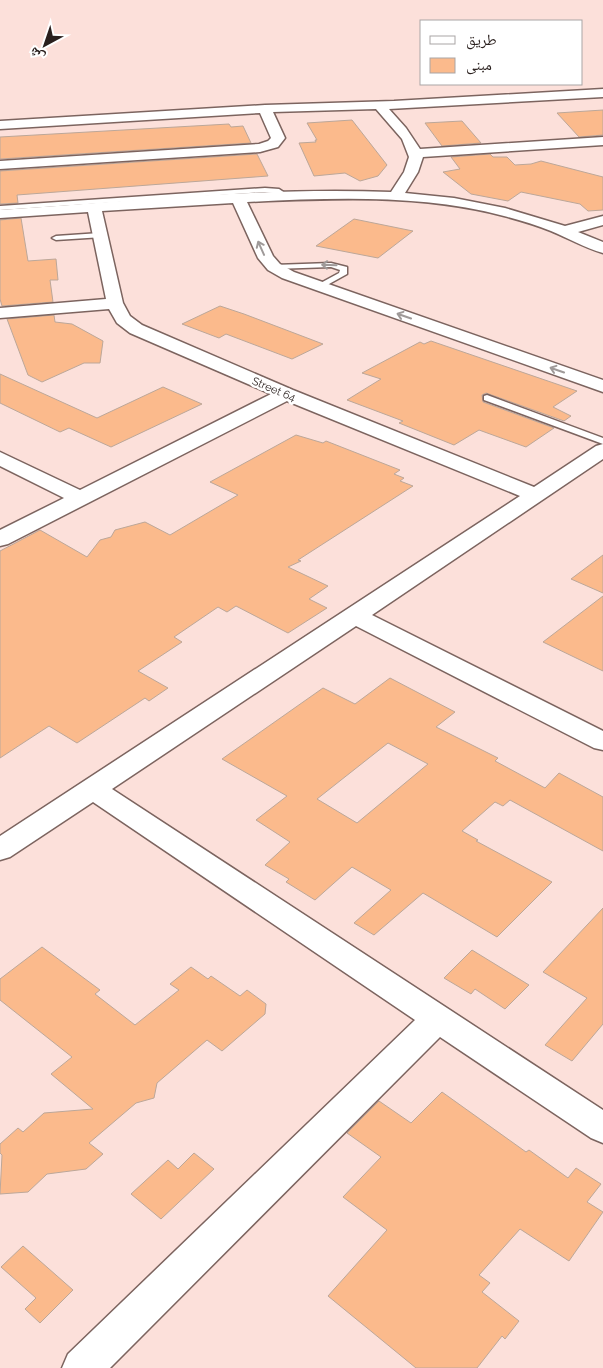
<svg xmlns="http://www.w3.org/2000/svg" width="603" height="1368" viewBox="0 0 603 1368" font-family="Raleway,'Noto Naskh Arabic',sans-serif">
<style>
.building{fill:#fbba8c;stroke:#bca799;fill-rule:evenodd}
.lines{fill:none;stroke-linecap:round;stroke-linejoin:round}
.service-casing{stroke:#7c645f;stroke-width:3}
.minor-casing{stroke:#7c645f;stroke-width:3}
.service{fill:#fff;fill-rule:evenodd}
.minor{fill:#fff;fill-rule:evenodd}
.oneway{stroke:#9f9a99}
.labels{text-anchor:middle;stroke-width:5;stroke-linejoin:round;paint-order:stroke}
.far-street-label{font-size:11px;fill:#291f1d;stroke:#fff}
</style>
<rect width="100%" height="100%" fill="#fce0da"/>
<g class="building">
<path d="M 603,110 L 603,135 L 579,137 L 557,113 Z"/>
<path d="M 352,120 L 387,165 L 378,176 L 360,181 L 345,173 L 314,176 L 299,143 L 316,142 L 315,140 L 317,140 L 307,123 Z"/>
<path d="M 462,121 L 481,143 L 442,146 L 425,123 Z"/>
<path d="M 229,124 L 231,127 L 243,126 L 251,143 L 0,159 L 0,137 Z"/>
<path d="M 257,154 L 268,176 L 17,195 L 18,203 L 0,204 L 0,171 Z"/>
<path d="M 490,154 L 493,157 L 507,157 L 515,165 L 531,164 L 541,161 L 603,177 L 603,210 L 588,211 L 580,204 L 521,192 L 508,201 L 471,194 L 443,172 L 460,169 L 451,157 Z"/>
<path d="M 21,218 L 28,261 L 56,259 L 58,280 L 50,280 L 53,302 L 2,306 L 0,299 L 0,220 Z"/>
<path d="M 354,219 L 413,231 L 378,258 L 316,246 Z"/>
<path d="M 220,306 L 244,314 L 323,344 L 292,359 L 226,334 L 219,338 L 182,324 Z"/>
<path d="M 54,315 L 55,322 L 72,324 L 103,341 L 100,363 L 84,363 L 42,382 L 28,375 L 7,319 Z"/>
<path d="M 431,341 L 577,391 L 553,407 L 571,416 L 564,421 L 486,393 L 482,395 L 483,402 L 554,428 L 526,447 L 479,430 L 454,445 L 399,423 L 403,421 L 347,400 L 381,379 L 362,373 L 420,342 L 424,344 Z"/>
<path d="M 0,374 L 97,418 L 163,387 L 202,404 L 111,447 L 69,428 L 60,432 L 0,403 Z"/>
<path d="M 296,435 L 323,443 L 326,441 L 400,470 L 394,474 L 404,478 L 400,481 L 413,486 L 298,560 L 301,561 L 288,567 L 328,586 L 309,599 L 327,608 L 288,633 L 236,606 L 227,612 L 218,607 L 174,637 L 182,642 L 138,671 L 168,688 L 149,701 L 145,698 L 77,743 L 49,726 L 0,758 L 0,551 L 40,530 L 87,557 L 100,540 L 111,537 L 115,530 L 145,522 L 170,535 L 238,495 L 210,482 Z"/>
<path d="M 603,555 L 603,593 L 571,579 Z"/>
<path d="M 603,596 L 603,671 L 543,642 Z"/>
<path d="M 390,678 L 455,712 L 436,727 L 498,758 L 495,761 L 545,788 L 559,773 L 603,797 L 603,851 L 510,800 L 503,806 L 495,802 L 462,831 L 478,840 L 476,841 L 552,882 L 497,937 L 423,893 L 374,935 L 354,923 L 391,890 L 352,867 L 315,900 L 286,882 L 289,879 L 265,865 L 290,842 L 256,820 L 287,796 L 222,759 L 323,688 L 355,704 ZM 388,743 L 428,764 L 357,823 L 317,799 Z"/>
<path d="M 603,908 L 603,1024 L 572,1061 L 545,1045 L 587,998 L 543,972 Z"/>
<path d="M 42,947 L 100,990 L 95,994 L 135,1025 L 179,990 L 170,984 L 191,967 L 208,979 L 211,976 L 240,996 L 247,990 L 266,1004 L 265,1014 L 222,1051 L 207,1040 L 157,1083 L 154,1098 L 136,1103 L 89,1143 L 103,1154 L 86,1169 L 47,1174 L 28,1192 L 0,1194 L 2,1155 L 0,1153 L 0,1144 L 18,1128 L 23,1132 L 44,1113 L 93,1109 L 51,1074 L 72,1057 L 0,1000 L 0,979 Z"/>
<path d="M 472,950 L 529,985 L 505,1009 L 475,989 L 471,994 L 444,978 Z"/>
<path d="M 442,1092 L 526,1152 L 529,1150 L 568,1178 L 576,1168 L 601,1184 L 587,1202 L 603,1212 L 569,1261 L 520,1229 L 479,1275 L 490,1283 L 482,1292 L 519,1321 L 505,1339 L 502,1336 L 477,1368 L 416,1368 L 328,1296 L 387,1230 L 343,1197 L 381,1157 L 347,1133 L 379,1101 L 411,1123 Z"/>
<path d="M 194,1153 L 214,1169 L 161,1219 L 131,1194 L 168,1160 L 178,1169 Z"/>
<path d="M 23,1246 L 73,1290 L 40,1323 L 25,1309 L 36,1298 L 1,1267 Z"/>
</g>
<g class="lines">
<defs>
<g id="service">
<path d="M 265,188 L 279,189 L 288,195 L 284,197 L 274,193 L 265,192 L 0,210 L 0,206 Z"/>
<path d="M 100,233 L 103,233 L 103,237 L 56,240 L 52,238 L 56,236 Z"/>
<path d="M 331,263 L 347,267 L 347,274 L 320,289 L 316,287 L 317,285 L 339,273 L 340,270 L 331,267 L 274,269 L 270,267 L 274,265 Z"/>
<path d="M 487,395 L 603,438 L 603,444 L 484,400 L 484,396 Z"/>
</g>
<path id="minor" d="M 603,89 L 603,97 L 389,109 L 406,128 L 420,149 L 603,137 L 603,145 L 423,157 L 418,172 L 405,193 L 454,198 L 505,208 L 565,226 L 603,216 L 603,225 L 578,232 L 603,242 L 603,253 C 585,248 568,238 551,231 C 536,225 519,220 504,216 C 421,194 332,198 247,202 L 273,256 L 280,264 L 294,272 L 603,380 L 603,392 L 282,278 L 268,270 L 258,258 L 233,203 L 102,211 L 123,303 L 130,316 L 142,325 L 293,390 L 534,487 L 596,446 L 603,444 L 603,459 L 372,615 L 603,731 L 603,750 L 594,748 L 356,626 L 112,789 L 603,1110 L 603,1143 L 591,1138 L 440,1037 L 110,1368 L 62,1368 L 68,1354 L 415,1020 L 93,802 L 10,857 L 0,860 L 0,836 L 520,496 L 287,401 L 8,544 L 0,546 L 0,530 L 64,498 L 0,466 L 0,452 L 80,490 L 271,394 L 130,333 L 117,323 L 109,309 L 0,318 L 0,308 L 106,299 L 88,212 L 0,218 L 0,210 C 130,201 261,187 391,192 L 404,172 L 409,157 L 402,139 L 376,109 L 273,112 L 285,138 L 278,147 L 260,152 L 0,169 L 0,161 L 259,144 L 268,141 L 271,138 L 260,113 L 0,129 L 0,121 L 265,105 L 394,101 Z"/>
</defs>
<use href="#service" class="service-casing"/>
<use href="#minor" class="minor-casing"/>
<use href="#service" class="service"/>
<use href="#minor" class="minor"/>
</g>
<defs><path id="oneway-shaft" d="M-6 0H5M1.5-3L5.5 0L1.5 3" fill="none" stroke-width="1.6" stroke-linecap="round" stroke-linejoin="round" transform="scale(1.25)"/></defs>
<g class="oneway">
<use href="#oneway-shaft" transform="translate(261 248) rotate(-114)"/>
<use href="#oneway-shaft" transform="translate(329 265) rotate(-178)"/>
<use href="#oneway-shaft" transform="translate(404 316) rotate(-161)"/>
<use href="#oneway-shaft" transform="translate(557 370) rotate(-161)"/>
</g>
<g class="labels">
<g class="far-street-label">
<text transform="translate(274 389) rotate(23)" y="4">Street 64</text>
</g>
</g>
<rect x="420" y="20" width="162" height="65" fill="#ffffff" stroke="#a9a5a5"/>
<rect x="430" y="36" width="25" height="8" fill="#ffffff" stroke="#a9a5a5"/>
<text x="466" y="45" font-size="15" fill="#291f1d">طريق</text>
<rect x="430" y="58" width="25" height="15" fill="#fbba8c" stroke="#a9a5a5"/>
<text x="466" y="70" font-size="15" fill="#291f1d">مبنى</text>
<g transform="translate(45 45) rotate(220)" stroke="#ffffff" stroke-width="4" paint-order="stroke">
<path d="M0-4L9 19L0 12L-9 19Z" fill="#291f1d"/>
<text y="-8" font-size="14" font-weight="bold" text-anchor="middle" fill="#291f1d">ش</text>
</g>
</svg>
